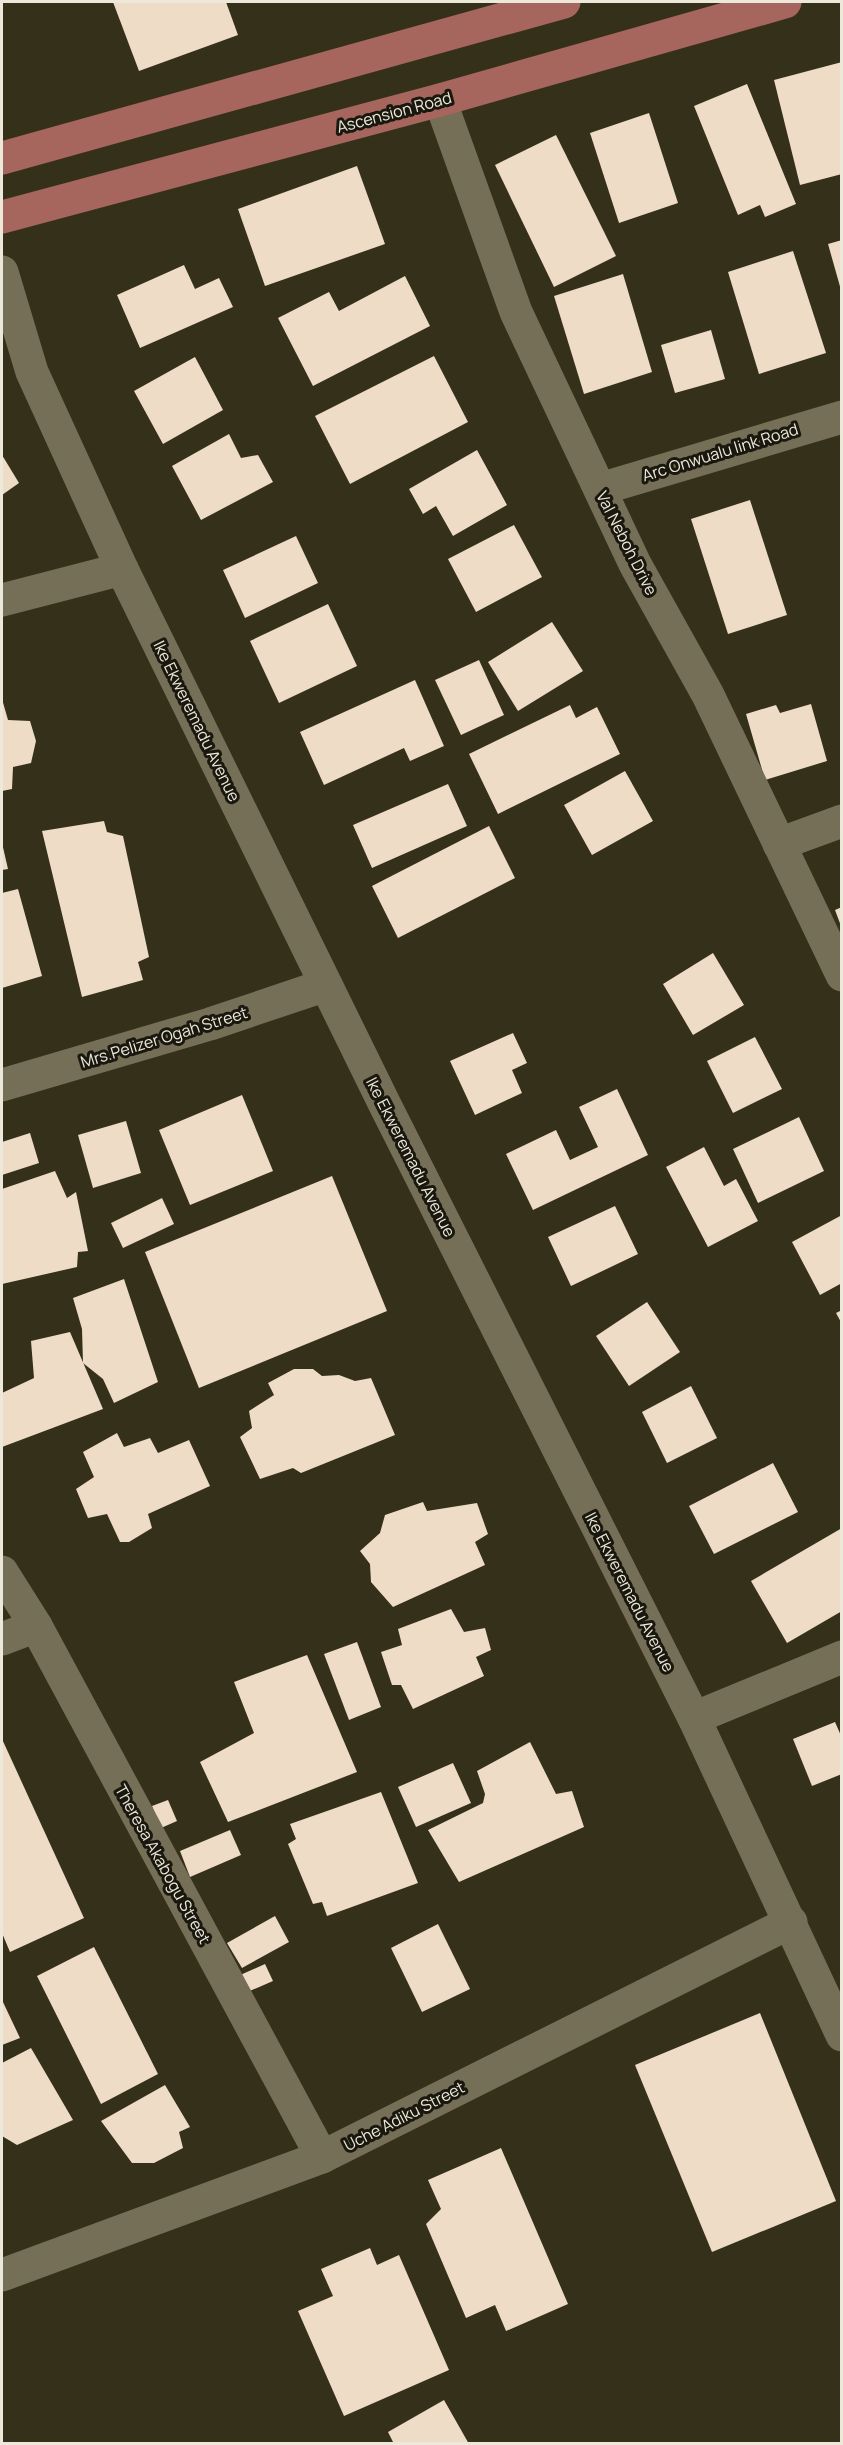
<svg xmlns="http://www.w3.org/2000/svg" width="843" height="2445" viewBox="0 0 843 2445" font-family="Manrope,sans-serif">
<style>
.building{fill:#efdcc6}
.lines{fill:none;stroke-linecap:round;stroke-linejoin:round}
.minor{stroke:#756f57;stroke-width:33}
.primary{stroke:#a6665e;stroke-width:33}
.labels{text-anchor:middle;stroke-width:6;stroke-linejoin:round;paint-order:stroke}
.street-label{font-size:16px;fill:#ece9db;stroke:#1a180e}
</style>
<rect width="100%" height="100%" fill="#35301a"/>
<g class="building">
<path d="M 113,2 L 226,2 L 238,35 L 139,71 Z"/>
<path d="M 842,62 L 842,174 L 800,185 L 774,80 Z"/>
<path d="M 747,84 L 796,204 L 765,217 L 760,205 L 738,215 L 694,106 Z"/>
<path d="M 649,113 L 678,203 L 619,223 L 590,133 Z"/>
<path d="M 556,135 L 616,256 L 554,287 L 495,165 Z"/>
<path d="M 357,166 L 385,244 L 265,286 L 238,209 Z"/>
<path d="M 842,240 L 842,290 L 841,290 L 828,244 Z"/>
<path d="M 793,251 L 826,353 L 759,374 L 728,272 Z"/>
<path d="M 184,265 L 195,289 L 219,278 L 233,307 L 140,348 L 117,295 Z"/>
<path d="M 623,274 L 652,372 L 584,394 L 554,296 Z"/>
<path d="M 405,276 L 430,326 L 313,386 L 278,318 L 329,292 L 339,311 Z"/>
<path d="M 711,330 L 725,379 L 675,393 L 661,345 Z"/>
<path d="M 434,356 L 468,422 L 350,484 L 315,416 Z"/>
<path d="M 195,357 L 223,410 L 163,444 L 134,391 Z"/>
<path d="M 229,434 L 241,458 L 258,455 L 273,482 L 201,520 L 172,466 Z"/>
<path d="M 477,450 L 507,505 L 453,536 L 436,506 L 423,514 L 409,489 Z"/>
<path d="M 2,455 L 19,483 L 2,495 Z"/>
<path d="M 750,500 L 787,615 L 728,634 L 691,519 Z"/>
<path d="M 514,525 L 542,577 L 476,612 L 448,559 Z"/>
<path d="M 296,536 L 318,583 L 245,618 L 223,570 Z"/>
<path d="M 328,604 L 357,666 L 279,703 L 250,641 Z"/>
<path d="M 552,622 L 583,671 L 518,711 L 488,662 Z"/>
<path d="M 479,660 L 504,715 L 461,735 L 435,680 Z"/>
<path d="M 415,680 L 444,746 L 410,761 L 404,748 L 324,785 L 300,732 Z"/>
<path d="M 2,699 L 8,720 L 30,721 L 36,741 L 31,763 L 13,767 L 12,789 L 2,791 Z"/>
<path d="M 811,704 L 827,761 L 765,780 L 746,714 L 776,705 L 780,713 Z"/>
<path d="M 570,705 L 576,718 L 597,707 L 620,754 L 498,814 L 469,754 Z"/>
<path d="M 625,771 L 653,821 L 592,855 L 564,805 Z"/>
<path d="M 448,784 L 467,826 L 372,868 L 353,825 Z"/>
<path d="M 104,821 L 107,832 L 123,836 L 149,957 L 138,962 L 143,980 L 82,997 L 42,831 Z"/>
<path d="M 489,826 L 515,878 L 398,938 L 372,886 Z"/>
<path d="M 2,843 L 8,869 L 2,870 Z"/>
<path d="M 18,889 L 42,976 L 2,988 L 2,893 Z"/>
<path d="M 842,907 L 842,926 L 841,926 L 835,910 Z"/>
<path d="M 713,953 L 744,1005 L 693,1035 L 663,984 Z"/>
<path d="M 513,1033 L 527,1063 L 512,1070 L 522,1093 L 475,1115 L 450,1061 Z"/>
<path d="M 755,1037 L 782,1089 L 733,1113 L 707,1061 Z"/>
<path d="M 617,1089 L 648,1155 L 533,1210 L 506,1154 L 556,1130 L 570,1160 L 598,1147 L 579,1107 Z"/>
<path d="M 242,1095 L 273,1171 L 190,1205 L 159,1130 Z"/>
<path d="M 799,1117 L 824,1171 L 758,1203 L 733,1149 Z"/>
<path d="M 126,1121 L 141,1173 L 93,1188 L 78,1135 Z"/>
<path d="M 30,1133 L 39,1163 L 2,1175 L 2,1142 Z"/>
<path d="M 704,1147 L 724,1186 L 736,1179 L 758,1221 L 708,1247 L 666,1167 Z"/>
<path d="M 55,1171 L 67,1198 L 76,1192 L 88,1251 L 78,1252 L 77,1267 L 2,1284 L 2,1189 Z"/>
<path d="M 332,1176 L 387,1311 L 199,1388 L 145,1252 Z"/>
<path d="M 162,1198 L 174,1224 L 123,1248 L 111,1223 Z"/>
<path d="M 615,1206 L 638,1254 L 571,1286 L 548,1237 Z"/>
<path d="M 842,1215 L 842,1283 L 820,1295 L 792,1242 Z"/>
<path d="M 124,1279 L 158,1382 L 114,1403 L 103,1379 L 83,1363 L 82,1329 L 73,1298 Z"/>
<path d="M 647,1302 L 680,1352 L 629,1386 L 596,1336 Z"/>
<path d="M 842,1310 L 842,1324 L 836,1313 Z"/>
<path d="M 70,1332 L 103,1409 L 2,1447 L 2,1393 L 34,1378 L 31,1341 Z"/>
<path d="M 294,1369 L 313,1369 L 322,1376 L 339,1375 L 355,1381 L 371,1378 L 395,1435 L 301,1473 L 293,1468 L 260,1479 L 240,1437 L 252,1428 L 249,1411 L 274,1395 L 268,1383 Z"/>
<path d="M 691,1386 L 717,1438 L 667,1463 L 642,1412 Z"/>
<path d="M 117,1433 L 124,1447 L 150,1438 L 158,1453 L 189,1440 L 210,1486 L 148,1514 L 152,1528 L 129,1542 L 120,1542 L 107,1514 L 88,1518 L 76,1489 L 94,1477 L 83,1452 Z"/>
<path d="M 773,1463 L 798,1512 L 714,1554 L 689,1506 Z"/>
<path d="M 423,1502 L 427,1511 L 477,1503 L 488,1534 L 475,1542 L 485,1565 L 393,1607 L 371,1582 L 370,1564 L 360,1551 L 380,1533 L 385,1515 Z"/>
<path d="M 842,1528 L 842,1611 L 787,1643 L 751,1581 Z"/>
<path d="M 451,1609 L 464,1632 L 485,1628 L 491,1650 L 476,1657 L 484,1676 L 413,1709 L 401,1685 L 392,1685 L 381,1652 L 402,1645 L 398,1629 Z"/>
<path d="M 357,1642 L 381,1707 L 349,1720 L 324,1654 Z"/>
<path d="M 307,1655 L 357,1772 L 228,1822 L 200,1762 L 254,1733 L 234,1682 Z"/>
<path d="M 835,1722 L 842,1738 L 842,1774 L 812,1786 L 793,1739 Z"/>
<path d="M 2,1739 L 84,1918 L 10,1952 L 2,1933 Z"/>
<path d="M 530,1742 L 556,1794 L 572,1791 L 584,1827 L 459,1882 L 428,1830 L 483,1803 L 485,1794 L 477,1771 Z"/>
<path d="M 453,1763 L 471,1803 L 416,1827 L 398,1787 Z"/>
<path d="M 381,1792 L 418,1883 L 327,1916 L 322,1902 L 313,1904 L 288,1844 L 296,1839 L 290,1824 Z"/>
<path d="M 168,1800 L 177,1821 L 161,1828 L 152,1806 Z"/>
<path d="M 230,1830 L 241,1855 L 190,1877 L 180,1851 Z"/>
<path d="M 275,1916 L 289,1942 L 242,1968 L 227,1943 Z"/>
<path d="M 438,1924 L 470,1989 L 422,2012 L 391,1948 Z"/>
<path d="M 94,1947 L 158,2074 L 101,2104 L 37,1976 Z"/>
<path d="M 265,1964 L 273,1981 L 245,1993 L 238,1976 Z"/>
<path d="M 2,2000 L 20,2038 L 2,2045 Z"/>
<path d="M 760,2013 L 836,2201 L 712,2252 L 635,2065 Z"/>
<path d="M 31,2048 L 73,2120 L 17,2145 L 2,2136 L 2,2063 Z"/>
<path d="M 165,2085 L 190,2127 L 179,2132 L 183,2148 L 154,2163 L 132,2163 L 101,2121 Z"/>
<path d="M 501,2148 L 568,2304 L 506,2331 L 495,2305 L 466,2318 L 426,2224 L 441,2209 L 428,2180 Z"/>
<path d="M 370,2248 L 377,2265 L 399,2255 L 449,2370 L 344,2416 L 298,2311 L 333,2296 L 321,2269 Z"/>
<path d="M 444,2400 L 469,2444 L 394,2444 L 388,2432 Z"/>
</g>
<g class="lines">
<g class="minor">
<path d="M 440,100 L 516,312 L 635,564 L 708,695 L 842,975"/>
<path d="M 2,272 L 32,372 L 122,569 L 385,1105 L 694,1718 L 842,2035"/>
<path d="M 600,489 L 842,417"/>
<path d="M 2,600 L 122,569"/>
<path d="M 779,844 L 842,821"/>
<path d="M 2,1085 L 210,1024 L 326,985"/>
<path d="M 2,1572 L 36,1626 L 322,2157"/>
<path d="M 2,1639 L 36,1626"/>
<path d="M 694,1718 L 842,1657"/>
<path d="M 2,2275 L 322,2157 L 791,1922"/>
</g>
<g class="primary">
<path d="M 2,158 L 564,2"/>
<path d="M 2,217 L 440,100 L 785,2"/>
</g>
</g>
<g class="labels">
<g class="street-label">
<text transform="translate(394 112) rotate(-15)" y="6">Ascension Road</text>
<text transform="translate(720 452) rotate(-17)" y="6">Arc Onwualu link Road</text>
<text transform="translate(627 543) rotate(63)" y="6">Val Neboh Drive</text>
<text transform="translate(197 721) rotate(64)" y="6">Ike Ekweremadu Avenue</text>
<text transform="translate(164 1037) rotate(-17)" y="6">Mrs.Pelizer Ogah Street</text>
<text transform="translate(411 1157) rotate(63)" y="6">Ike Ekweremadu Avenue</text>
<text transform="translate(630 1592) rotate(63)" y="6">Ike Ekweremadu Avenue</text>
<text transform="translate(163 1864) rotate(61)" y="6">Theresa Akabogu Street</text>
<text transform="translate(404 2116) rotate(-27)" y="6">Uche Adiku Street</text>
</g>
</g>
<rect width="843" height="2445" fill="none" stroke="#ece9db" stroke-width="6"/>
</svg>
